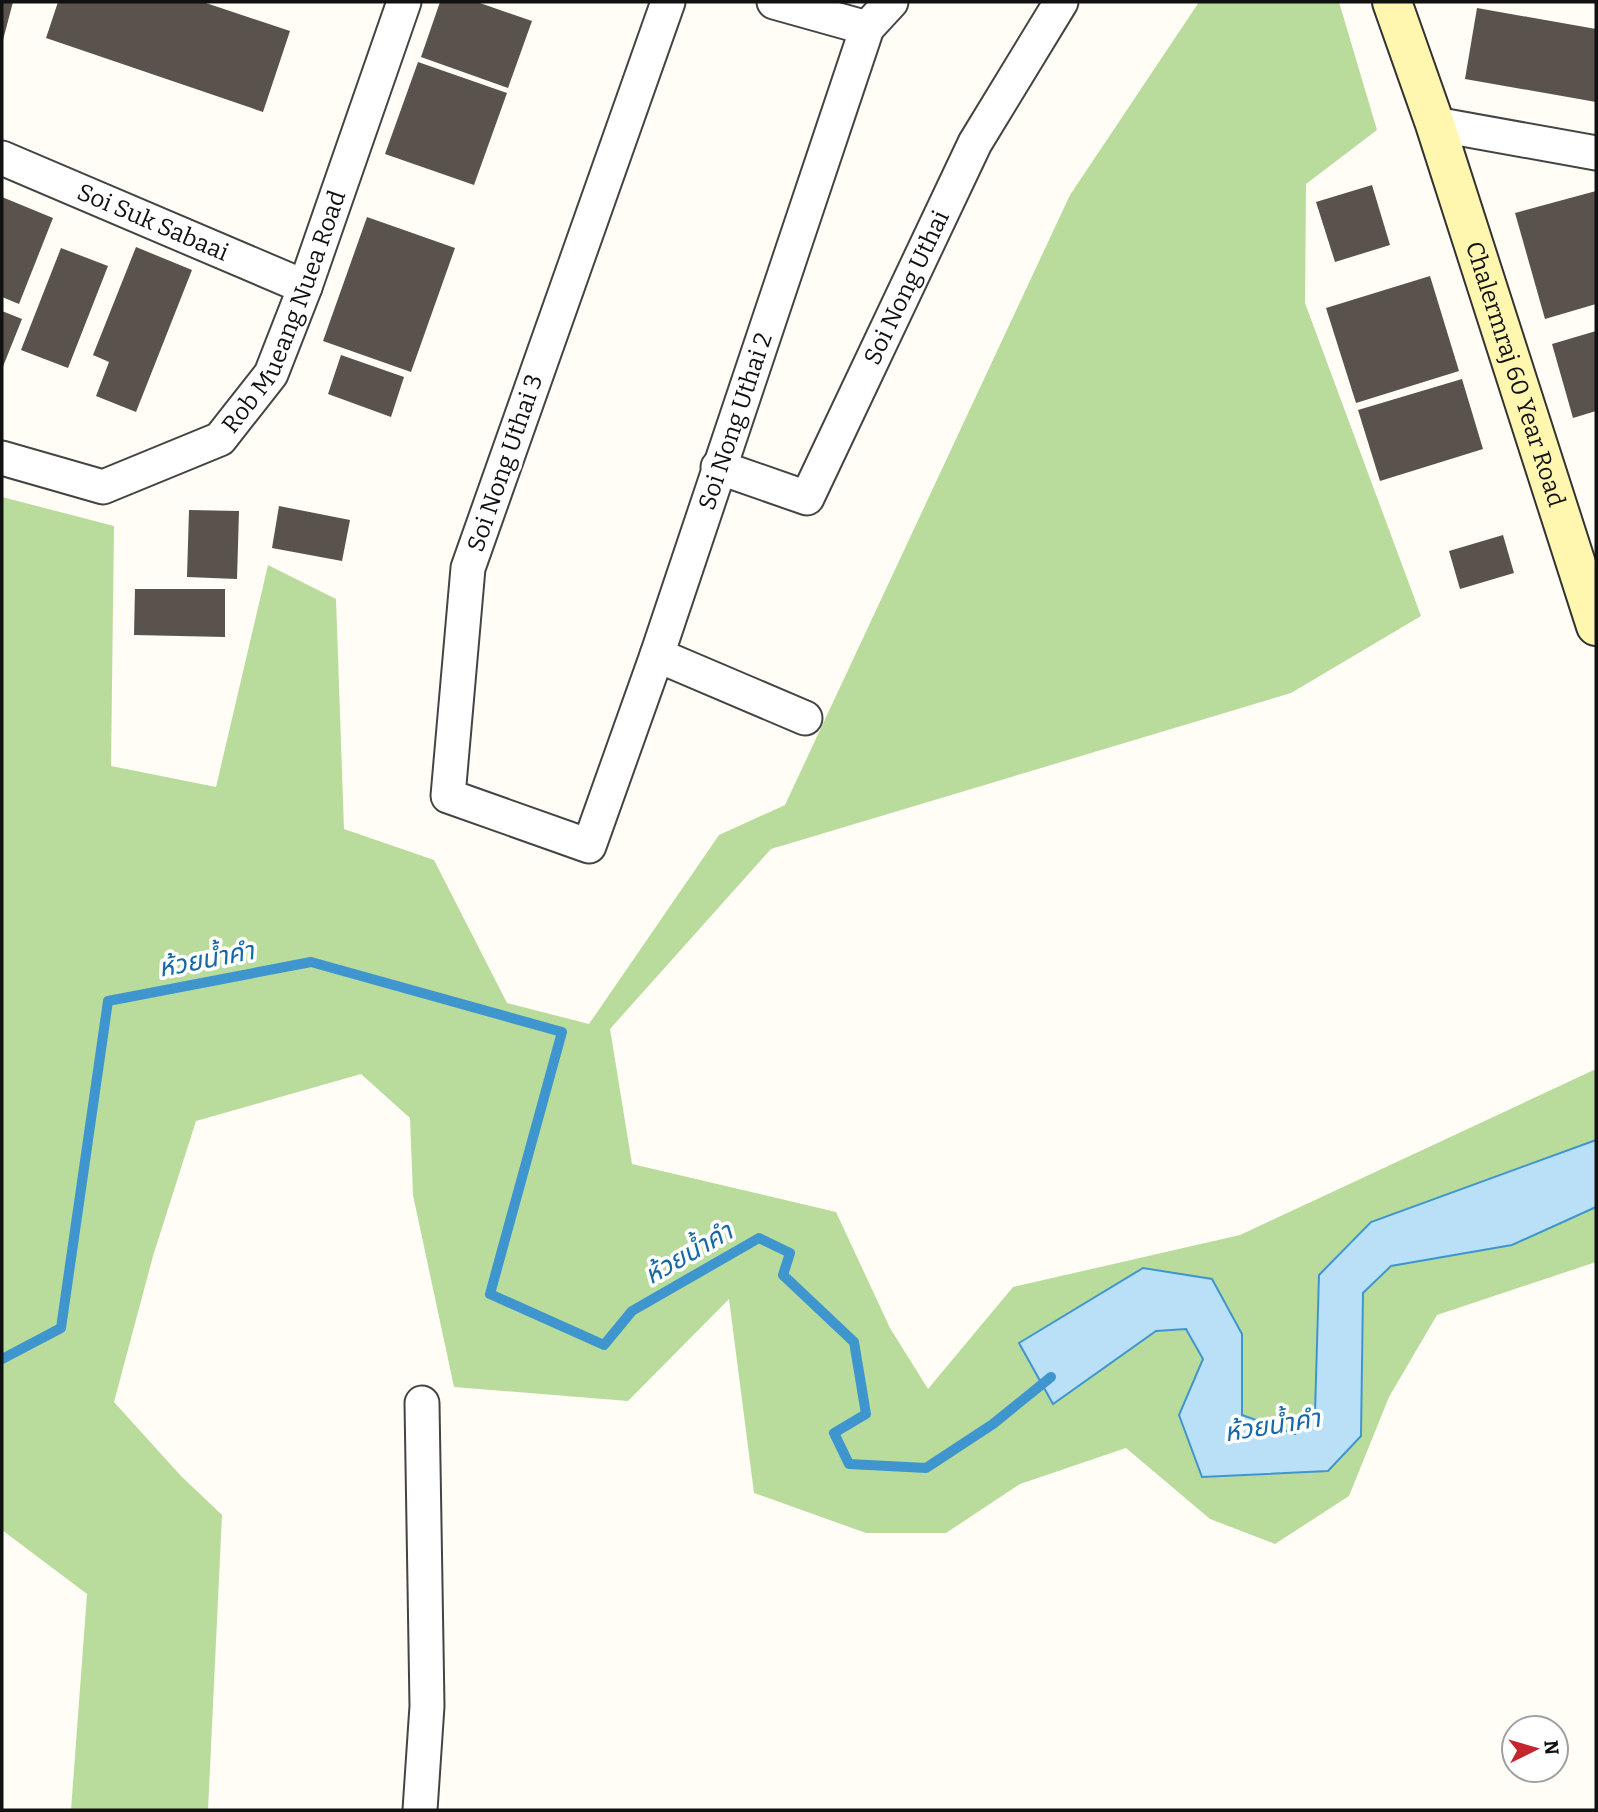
<svg xmlns="http://www.w3.org/2000/svg" width="1598" height="1812" viewBox="0 0 1598 1812" font-family="Bitter,'Noto Sans Thai',serif">
<style>
.forest{fill:#b9dc9c}
.water{fill:#b9e0f7;stroke:#3f96cf;stroke-width:2}
.lines{fill:none;stroke-linecap:round;stroke-linejoin:round}
.stream{stroke:#3f96cf;stroke-width:10}
.building{fill:#5a524d}
.street-casing{stroke:#444;stroke-width:37}
.secondary-casing{stroke:#333;stroke-width:42}
.street{stroke:#fff;stroke-width:33}
.secondary{stroke:#fff6b0;stroke-width:38}
.labels{text-anchor:middle;stroke-width:7;stroke-linejoin:round;paint-order:stroke}
.street-label{font-size:24px;fill:#111;stroke:#fff}
.water-label{font-size:26px;font-style:italic;fill:#1768a6;stroke:#fff}
</style>
<rect width="100%" height="100%" fill="#fffdf5"/>
<path class="forest" d="M 1199,2 L 1339,2 L 1377,130 L 1306,184 L 1305,303 L 1421,616 L 1291,693 L 771,849 L 610,1029 L 632,1164 L 836,1212 L 890,1328 L 928,1389 L 1013,1287 L 1240,1235 L 1596,1069 L 1596,1262 L 1437,1315 L 1389,1397 L 1349,1496 L 1275,1544 L 1210,1519 L 1126,1448 L 1020,1484 L 946,1533 L 866,1533 L 754,1493 L 729,1299 L 628,1401 L 454,1387 L 413,1195 L 410,1118 L 361,1074 L 196,1121 L 153,1256 L 114,1402 L 181,1476 L 222,1515 L 208,1810 L 71,1810 L 87,1594 L 2,1530 L 2,497 L 114,526 L 111,766 L 216,787 L 268,565 L 336,599 L 344,829 L 434,860 L 507,1003 L 589,1024 L 719,835 L 785,805 L 1070,195 Z"/>
<path class="water" d="M 1596,1140 L 1596,1207 L 1512,1245 L 1391,1266 L 1363,1293 L 1361,1436 L 1328,1471 L 1202,1477 L 1179,1415 L 1203,1359 L 1186,1329 L 1156,1331 L 1053,1404 L 1019,1343 L 1143,1268 L 1212,1279 L 1242,1334 L 1242,1415 L 1295,1434 L 1315,1413 L 1319,1275 L 1371,1222 Z"/>
<g class="lines">
<path class="stream" d="M 2,1359 L 61,1328 L 108,1001 L 311,962 L 562,1032 L 490,1294 L 604,1345 L 632,1311 L 759,1238 L 790,1253 L 783,1275 L 854,1342 L 866,1414 L 834,1433 L 849,1464 L 926,1468 L 993,1424 L 1051,1377"/>
</g>
<g class="building">
<path d="M 2,2 L 13,2 L 3,40 L 2,40 Z"/>
<path d="M 58,2 L 203,2 L 290,31 L 263,112 L 46,38 Z"/>
<path d="M 440,2 L 477,2 L 532,21 L 508,88 L 421,57 Z"/>
<path d="M 1477,8 L 1596,29 L 1596,102 L 1465,79 Z"/>
<path d="M 418,62 L 507,93 L 474,185 L 385,154 Z"/>
<path d="M 1372,185 L 1390,245 L 1335,262 L 1316,202 Z"/>
<path d="M 1596,191 L 1596,304 L 1545,319 L 1515,213 Z"/>
<path d="M 2,197 L 53,218 L 19,304 L 2,297 Z"/>
<path d="M 367,217 L 455,248 L 411,372 L 323,341 Z"/>
<path d="M 136,247 L 192,270 L 136,412 L 96,396 L 109,362 L 93,355 Z"/>
<path d="M 61,248 L 108,266 L 68,368 L 21,350 Z"/>
<path d="M 1430,276 L 1459,371 L 1356,403 L 1326,308 Z"/>
<path d="M 2,311 L 22,319 L 2,369 Z"/>
<path d="M 1596,331 L 1596,411 L 1573,418 L 1552,344 Z"/>
<path d="M 341,355 L 404,377 L 391,417 L 328,394 Z"/>
<path d="M 1462,379 L 1483,449 L 1380,481 L 1358,410 Z"/>
<path d="M 279,506 L 350,520 L 342,561 L 272,548 Z"/>
<path d="M 189,510 L 239,511 L 237,579 L 187,577 Z"/>
<path d="M 1503,535 L 1514,573 L 1460,589 L 1449,551 Z"/>
<path d="M 135,589 L 225,589 L 225,637 L 134,635 Z"/>
</g>
<g class="lines">
<defs>
<g id="street">
<path id="s1" d="M 668,2 L 468,568 L 448,796 L 589,846 L 657,655 L 867,28 L 891,2"/>
<path d="M 774,2 L 867,28"/>
<path d="M 1435,124 L 1596,153"/>
<path id="s2" d="M 2,158 L 305,287"/>
<path id="s3" d="M 2,458 L 103,487 L 220,439 L 271,374 L 305,287 L 404,2"/>
<path id="s4" d="M 718,467 L 807,498 L 975,143 L 1061,2"/>
<path d="M 657,655 L 805,718"/>
<path d="M 420,1810 L 427,1706 L 422,1403"/>
</g>
<g id="secondary">
<path id="s5" d="M 1392,2 L 1435,124 L 1596,626"/>
</g>
</defs>
<use href="#street" class="street-casing"/>
<use href="#secondary" class="secondary-casing"/>
<use href="#street" class="street"/>
<use href="#secondary" class="secondary"/>
</g>
<g class="labels">
<g class="street-label">
<text dy="8" stroke="none"><textPath href="#s2" startOffset="164">Soi Suk Sabaai</textPath></text>
<text dy="8" stroke="none"><textPath href="#s4" startOffset="327">Soi Nong Uthai</textPath></text>
<text dy="8" stroke="none"><textPath href="#s3" startOffset="376">Rob Mueang Nuea Road</textPath></text>
<text dy="8" stroke="none"><textPath href="#s5" startOffset="392">Chalermraj 60 Year Road</textPath></text>
<text dy="8" stroke="none"><textPath href="#s1" startOffset="1428">Soi Nong Uthai 2</textPath></text>
<text transform="translate(505 463) rotate(-71)" y="8">Soi Nong Uthai 3</text>
</g>
<g class="water-label">
<text transform="translate(206 959) rotate(-11)" y="9">ห้วยน้ำคำ</text>
<text transform="translate(688 1253) rotate(-30)" y="9">ห้วยน้ำคำ</text>
<text transform="translate(1272 1425) rotate(-9)" y="9">ห้วยน้ำคำ</text>
</g>
</g>
<rect width="1598" height="1812" fill="none" stroke="#111111" stroke-width="7"/>
<g transform="translate(1535 1749) rotate(85)"><circle r="33" fill="#ffffff" stroke="#a0a0a0" stroke-width="2"/>
<path d="M0-5L12 26L0 18L-12 26Z" fill="#c4262e"/>
<text y="-10" font-size="19" font-weight="bold" text-anchor="middle" fill="#111111">N</text>
</g>
</svg>
